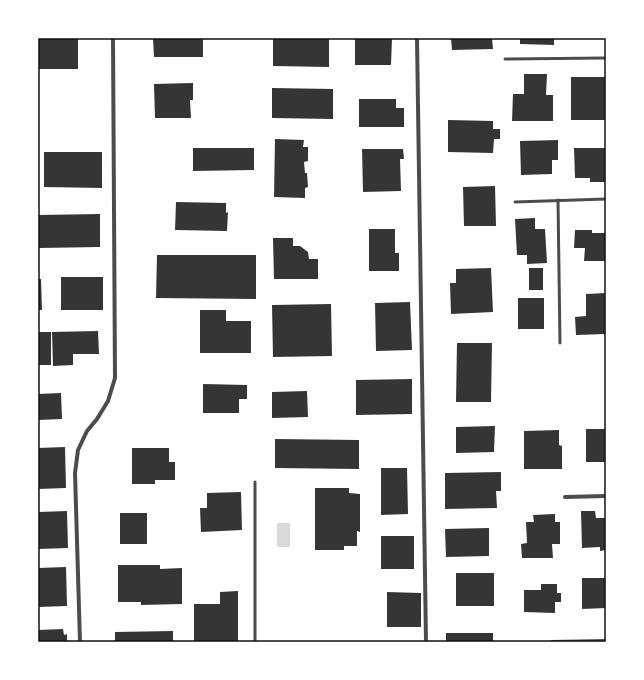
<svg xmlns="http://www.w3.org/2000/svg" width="644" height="680" viewBox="0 0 644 680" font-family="'IBM Plex Sans',sans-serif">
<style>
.water{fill:#d9d9d9}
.building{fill:#353535}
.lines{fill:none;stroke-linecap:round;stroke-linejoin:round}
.service{stroke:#4c4c4c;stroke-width:3}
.minor{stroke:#4c4c4c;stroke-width:4}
.neatline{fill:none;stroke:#111;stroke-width:1.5}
</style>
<rect width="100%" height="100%" fill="#fff"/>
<rect class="water" x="277" y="523" width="13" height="24"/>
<g class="building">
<rect x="38" y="38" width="40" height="31"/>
<path d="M 153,38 L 203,38 L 203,57 L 154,57 Z"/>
<path d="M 273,38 L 329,38 L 329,67 L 273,66 Z"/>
<path d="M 355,38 L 392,38 L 391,65 L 355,65 Z"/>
<path d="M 451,38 L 492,38 L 493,49 L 452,50 Z"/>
<path d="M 520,38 L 554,38 L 554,45 L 520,44 Z"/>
<path d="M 524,74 L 547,74 L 546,95 L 553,95 L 553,121 L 512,121 L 513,94 L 524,94 Z"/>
<rect x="571" y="77" width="35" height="43"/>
<path d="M 193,83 L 193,100 L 190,100 L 191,118 L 155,118 L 154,84 Z"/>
<path d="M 272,88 L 333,89 L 333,119 L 272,118 Z"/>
<path d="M 359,99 L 396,99 L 396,108 L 404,108 L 404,127 L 359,127 Z"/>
<path d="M 448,120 L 493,121 L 493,129 L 500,129 L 500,139 L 494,139 L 493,153 L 448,152 Z"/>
<path d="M 275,139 L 304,140 L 303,147 L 308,147 L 308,161 L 304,162 L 305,173 L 307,173 L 308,187 L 305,188 L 305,198 L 274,197 Z"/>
<path d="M 558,140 L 558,160 L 552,160 L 552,174 L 521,175 L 520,141 Z"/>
<path d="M 193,148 L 254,148 L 254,170 L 193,171 Z"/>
<path d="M 574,148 L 606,148 L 606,182 L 590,182 L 590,178 L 575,178 Z"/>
<path d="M 362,149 L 403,149 L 404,159 L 400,159 L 401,191 L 363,192 Z"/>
<path d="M 44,152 L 102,152 L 102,188 L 44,187 Z"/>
<path d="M 495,186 L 496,226 L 464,226 L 463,187 Z"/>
<path d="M 176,202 L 226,203 L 226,213 L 228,212 L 227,231 L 175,230 Z"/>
<path d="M 100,214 L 100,247 L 38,248 L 38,215 Z"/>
<path d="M 535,218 L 535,229 L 545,229 L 547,263 L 527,264 L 527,255 L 517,255 L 515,219 Z"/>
<path d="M 369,229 L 395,229 L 395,253 L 399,253 L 399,271 L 369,271 Z"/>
<path d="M 575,230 L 592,230 L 592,233 L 606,233 L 606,261 L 584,261 L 585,248 L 574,248 Z"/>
<path d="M 273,238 L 293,238 L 293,246 L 300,246 L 308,252 L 309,259 L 318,259 L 318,279 L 274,279 Z"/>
<path d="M 157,255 L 256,255 L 256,299 L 156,298 Z"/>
<path d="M 491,268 L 493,312 L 451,314 L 450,283 L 456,283 L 456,269 Z"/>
<rect x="529" y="268" width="14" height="22"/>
<rect x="61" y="277" width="42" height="33"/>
<path d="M 38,279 L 41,279 L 42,310 L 38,310 Z"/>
<path d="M 606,293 L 606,334 L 576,335 L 575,317 L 586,316 L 586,294 Z"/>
<rect x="518" y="298" width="26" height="31"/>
<path d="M 410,302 L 412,350 L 376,351 L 375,303 Z"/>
<path d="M 331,304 L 332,356 L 273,357 L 272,305 Z"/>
<path d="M 200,310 L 226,310 L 226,321 L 251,321 L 251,353 L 200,353 Z"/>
<path d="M 98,331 L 99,354 L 73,354 L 73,365 L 53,366 L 52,332 Z"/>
<rect x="38" y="332" width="13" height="33"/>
<path d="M 457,343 L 492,343 L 491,402 L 456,402 Z"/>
<path d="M 412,379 L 412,414 L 356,415 L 356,380 Z"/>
<path d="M 203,384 L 247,385 L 247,399 L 239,399 L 239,413 L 203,413 Z"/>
<path d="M 307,391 L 308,417 L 272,418 L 272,392 Z"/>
<path d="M 61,393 L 62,419 L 38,420 L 38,394 Z"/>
<path d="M 495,426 L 494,452 L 456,453 L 456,427 Z"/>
<rect x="586" y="429" width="20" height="33"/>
<path d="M 559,430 L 559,445 L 562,446 L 562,469 L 524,469 L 524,431 Z"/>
<path d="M 275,439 L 359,440 L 359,469 L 275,468 Z"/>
<path d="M 65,447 L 66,488 L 38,489 L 38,448 Z"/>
<path d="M 132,448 L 169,448 L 169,462 L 175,462 L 175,480 L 155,480 L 155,484 L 132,484 Z"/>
<path d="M 381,468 L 407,468 L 408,514 L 381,515 Z"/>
<path d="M 501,472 L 501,491 L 496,491 L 497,508 L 445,509 L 445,473 Z"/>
<path d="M 315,488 L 349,488 L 349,493 L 360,494 L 360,532 L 357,531 L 357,546 L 344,546 L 344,550 L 315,550 Z"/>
<path d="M 241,492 L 242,530 L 201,532 L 200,508 L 207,508 L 207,493 Z"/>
<path d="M 67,511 L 68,548 L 38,549 L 38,512 Z"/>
<path d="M 581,511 L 595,511 L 596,518 L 606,518 L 606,550 L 600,551 L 600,547 L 582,548 Z"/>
<rect x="120" y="513" width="27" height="31"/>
<path d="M 555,514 L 555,522 L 560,522 L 560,544 L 552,544 L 553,558 L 522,558 L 521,544 L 527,543 L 526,522 L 534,522 L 533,515 Z"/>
<path d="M 489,528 L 489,556 L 446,557 L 445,529 Z"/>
<rect x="381" y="536" width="33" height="33"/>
<path d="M 118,565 L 160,565 L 160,569 L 182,568 L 182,604 L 141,605 L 141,602 L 118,602 Z"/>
<path d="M 66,567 L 67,606 L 38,607 L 38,568 Z"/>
<rect x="456" y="573" width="38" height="33"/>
<path d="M 582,578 L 606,578 L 606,608 L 582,609 Z"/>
<path d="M 541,584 L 557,584 L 557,593 L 561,593 L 561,602 L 555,602 L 555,613 L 524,612 L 524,590 L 541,590 Z"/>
<path d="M 238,591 L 238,642 L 194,642 L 194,604 L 220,604 L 220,592 Z"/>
<path d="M 387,592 L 421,593 L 421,627 L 387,627 Z"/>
<path d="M 63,629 L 64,635 L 67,634 L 67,642 L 38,642 L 38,630 Z"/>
<path d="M 173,631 L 173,642 L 115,642 L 115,632 Z"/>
<rect x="446" y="633" width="47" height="9"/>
</g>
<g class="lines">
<g class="service">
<path d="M 505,59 L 606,58"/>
<path d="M 558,200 L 560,343"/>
<path d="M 515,202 L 606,199"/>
<path d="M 255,642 L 255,482"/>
</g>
<g class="minor">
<path d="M 417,38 L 426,642"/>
<path d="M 565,497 L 606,496"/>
<path d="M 80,642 L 75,473 L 78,450 L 87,431 L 97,419 L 108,401 L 115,378 L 113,38"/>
<path d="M 552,642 L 606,641"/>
</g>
</g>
<rect width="644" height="680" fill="none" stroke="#ffffff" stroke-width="78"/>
<rect x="39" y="39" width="566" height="602" class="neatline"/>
</svg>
